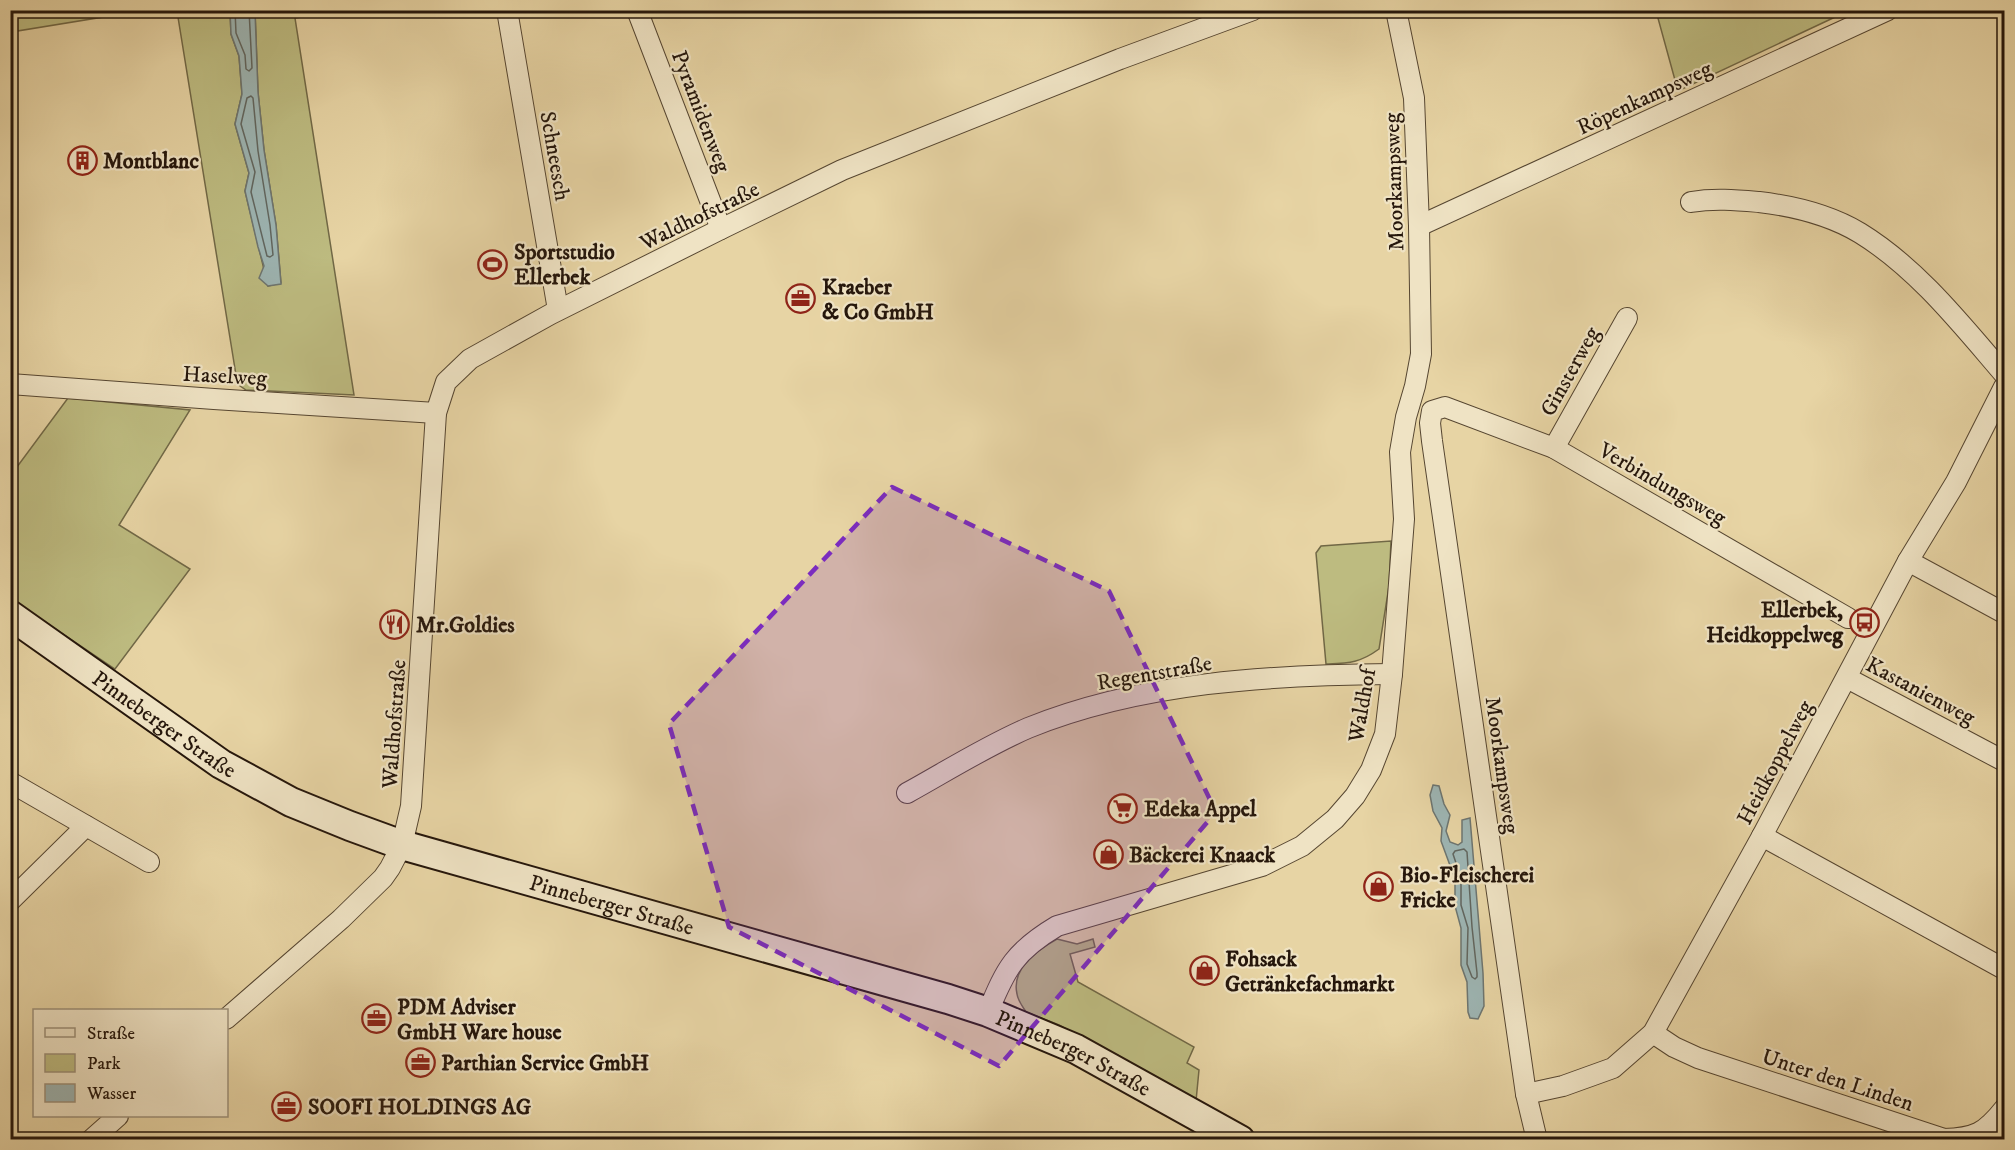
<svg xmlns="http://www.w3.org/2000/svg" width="2015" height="1150" viewBox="0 0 2015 1150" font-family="'IM FELL DW Pica',serif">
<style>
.green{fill:#bdbb80;stroke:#716846;stroke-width:1.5}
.water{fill:#9db5b3;stroke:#6d7570;stroke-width:1.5}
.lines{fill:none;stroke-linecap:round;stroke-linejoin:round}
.shore{stroke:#61665f;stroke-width:1.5}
.minor-casing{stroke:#564631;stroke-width:22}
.secondary-casing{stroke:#25160b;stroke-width:32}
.minor{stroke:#efe3c4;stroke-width:20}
.secondary{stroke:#efe3c4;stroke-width:28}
.marked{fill:#7b2cbf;fill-opacity:0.2;stroke:#7b2cbf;stroke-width:4.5;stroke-dasharray:12 8;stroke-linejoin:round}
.labels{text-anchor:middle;stroke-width:4.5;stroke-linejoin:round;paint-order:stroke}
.street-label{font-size:22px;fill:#25160b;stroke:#efe3c4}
.poi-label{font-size:22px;font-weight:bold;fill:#25160b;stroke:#efe3c4;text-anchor:start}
</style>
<rect width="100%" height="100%" fill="#e7d4a4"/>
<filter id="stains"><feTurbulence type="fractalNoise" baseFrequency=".00333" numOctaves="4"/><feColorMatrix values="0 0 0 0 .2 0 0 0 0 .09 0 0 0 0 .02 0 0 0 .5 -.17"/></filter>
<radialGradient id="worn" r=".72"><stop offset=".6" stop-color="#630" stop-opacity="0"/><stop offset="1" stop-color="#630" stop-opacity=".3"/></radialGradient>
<g class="green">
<path d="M 11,10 L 140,10 L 140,11 L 11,32 Z"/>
<path d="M 177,11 L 230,11 L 231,34 L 239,56 L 242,94 L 235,124 L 249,173 L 245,191 L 268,286 L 281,283 L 276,225 L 264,150 L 258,92 L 255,11 L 338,11 L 295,18 L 354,395 L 246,390 L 236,383 L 236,375 Z"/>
<path d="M 1656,11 L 1656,10 L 1848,11 L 1678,91 Z"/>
<path d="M 68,398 L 190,410 L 119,525 L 190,569 L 115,669 L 11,599 L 11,475 Z"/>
<path d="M 1391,541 L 1389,586 L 1379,649 C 1360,663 1349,663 1326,664 L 1316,553 L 1321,546 Z"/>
<path d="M 1057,939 L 1077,944 L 1093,939 L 1095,947 L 1070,954 L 1078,982 L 1194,1047 L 1187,1063 L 1199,1070 L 1196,1101 L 1059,1025 L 1026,1012 C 1023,1007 1018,1001 1017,994 C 1011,968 1037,950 1057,939 Z"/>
</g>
<g class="water">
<path d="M 230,11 L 255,11 L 258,92 L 264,150 L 276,225 L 281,284 L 268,286 L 259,278 L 264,266 L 258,247 L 245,191 L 249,173 L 235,124 L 242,94 L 239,56 L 231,34 Z"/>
<path d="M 1433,785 L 1439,786 L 1444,804 L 1450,815 L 1446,831 L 1450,842 L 1458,845 L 1462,842 L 1462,820 L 1470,818 L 1483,973 L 1484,1006 L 1478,1019 L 1470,1018 L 1468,1012 L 1467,982 L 1461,965 L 1461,928 L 1455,906 L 1455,879 L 1441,841 L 1442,828 L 1433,811 L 1430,795 Z"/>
</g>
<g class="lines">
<g class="shore">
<path d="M 235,10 L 236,33 L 245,55 L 246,69 L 249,71 L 252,68 L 249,10"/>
<path d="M 251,96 L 253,98 L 258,151 L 270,225 L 273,255 L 270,257 L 267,256 L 251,192 L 255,172 L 241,124 L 247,98 Z"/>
<path d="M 1464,849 L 1467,852 L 1472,927 L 1477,973 L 1477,977 L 1475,979 L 1472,977 L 1467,964 L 1468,928 L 1461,905 L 1461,878 L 1453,854 L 1455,851 Z"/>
</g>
<defs>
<g id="minor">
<path d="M 507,10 L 558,310"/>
<path d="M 637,10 L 721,229"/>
<path d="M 1691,202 C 1714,198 1736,200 1759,202 C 1793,206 1830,215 1860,233 C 1917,268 1961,324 2004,374"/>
<path d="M 1419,226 L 1888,10"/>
<path d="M 10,384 L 214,399 L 436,413"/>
<path d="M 1554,448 L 1627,318"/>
<path d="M 1908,561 L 2004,613"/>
<path d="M 1847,678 L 2004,761"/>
<path d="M 10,782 L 149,862"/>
<path d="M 907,793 C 947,771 986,746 1028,728 C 1141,682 1271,675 1392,674"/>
<path d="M 1762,836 L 2004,969"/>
<path d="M 10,901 L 86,826"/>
<path d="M 988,1012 C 1006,968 1015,951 1057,926 L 1262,866 L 1302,846 L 1335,819 L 1355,796 L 1371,770 L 1385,734 L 1392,674 L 1404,519 L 1400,452 L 1406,417 L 1415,386 L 1421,354 L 1419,226 L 1414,98 L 1396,10"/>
<path d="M 226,1019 L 341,919 L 383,878 L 390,868 L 402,845 L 411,806 L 436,413 L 446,382 L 470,359 L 551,314 L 721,229 L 842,170 L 1120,59 L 1253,10"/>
<path d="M 1653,1033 L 1674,1047 L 1698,1058 L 1944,1139 C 1975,1138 1985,1133 2004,1109"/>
<path d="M 1526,1094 L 1563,1086 L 1613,1068 L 1653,1033 L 1762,836 L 1908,561 L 1956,482 L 2004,387"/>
<path d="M 91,1140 L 118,1116"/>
<path d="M 1537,1140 L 1526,1094 L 1432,441 L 1430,423 L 1432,411 L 1445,407 L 1554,448 L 1848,618"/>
</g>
<g id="secondary">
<path id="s1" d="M 10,615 L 221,764 L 291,802 L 350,826 L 402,845 L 948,999 L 988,1012 L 1076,1049 L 1240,1140"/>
</g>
</defs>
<use href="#minor" class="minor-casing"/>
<use href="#secondary" class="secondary-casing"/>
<use href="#minor" class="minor"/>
<use href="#secondary" class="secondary"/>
</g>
<path class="marked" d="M 892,487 L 1109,591 L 1216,812 L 999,1066 L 729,927 L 669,724 Z"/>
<defs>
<symbol id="building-ring" viewBox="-11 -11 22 22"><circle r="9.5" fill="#efe3c4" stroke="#8f2418" stroke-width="1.5"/><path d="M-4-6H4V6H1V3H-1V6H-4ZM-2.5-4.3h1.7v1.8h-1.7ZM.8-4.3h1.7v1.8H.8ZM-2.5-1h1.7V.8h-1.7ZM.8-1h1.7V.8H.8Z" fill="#8f2418"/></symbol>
<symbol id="stadium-ring" viewBox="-11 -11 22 22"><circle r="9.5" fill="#efe3c4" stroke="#8f2418" stroke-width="1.5"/><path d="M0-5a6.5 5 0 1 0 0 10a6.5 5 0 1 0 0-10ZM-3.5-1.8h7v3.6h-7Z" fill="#8f2418"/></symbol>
<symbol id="office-ring" viewBox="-11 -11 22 22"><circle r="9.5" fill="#efe3c4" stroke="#8f2418" stroke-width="1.5"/><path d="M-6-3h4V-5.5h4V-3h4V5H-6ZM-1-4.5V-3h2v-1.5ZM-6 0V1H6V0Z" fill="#8f2418"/></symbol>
<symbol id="bus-ring" viewBox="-11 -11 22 22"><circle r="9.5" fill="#efe3c4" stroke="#8f2418" stroke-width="1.5"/><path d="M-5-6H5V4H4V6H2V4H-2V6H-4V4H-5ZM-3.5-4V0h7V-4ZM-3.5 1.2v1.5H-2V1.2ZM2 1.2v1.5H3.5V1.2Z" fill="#8f2418"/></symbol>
<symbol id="restaurant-ring" viewBox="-11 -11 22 22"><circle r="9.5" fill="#efe3c4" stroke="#8f2418" stroke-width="1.5"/><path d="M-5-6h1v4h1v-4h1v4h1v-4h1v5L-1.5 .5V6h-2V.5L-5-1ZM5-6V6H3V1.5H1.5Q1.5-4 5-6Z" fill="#8f2418"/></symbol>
<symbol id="supermarket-ring" viewBox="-11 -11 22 22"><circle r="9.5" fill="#efe3c4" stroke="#8f2418" stroke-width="1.5"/><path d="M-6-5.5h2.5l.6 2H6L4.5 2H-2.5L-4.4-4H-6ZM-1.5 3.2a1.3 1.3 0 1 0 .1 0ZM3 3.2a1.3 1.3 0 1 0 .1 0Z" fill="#8f2418"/></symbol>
<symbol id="shop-ring" viewBox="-11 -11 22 22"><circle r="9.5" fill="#efe3c4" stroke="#8f2418" stroke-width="1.5"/><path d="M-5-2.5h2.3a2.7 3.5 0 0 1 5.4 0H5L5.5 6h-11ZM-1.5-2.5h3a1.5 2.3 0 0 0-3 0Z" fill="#8f2418"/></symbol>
</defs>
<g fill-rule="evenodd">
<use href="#building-ring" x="66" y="144" width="33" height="33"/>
<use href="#stadium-ring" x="476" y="248" width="33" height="33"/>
<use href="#office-ring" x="784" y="282" width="33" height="33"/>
<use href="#bus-ring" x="1848" y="606" width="33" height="33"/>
<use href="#restaurant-ring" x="378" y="608" width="33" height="33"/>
<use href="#supermarket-ring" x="1106" y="792" width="33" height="33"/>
<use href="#shop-ring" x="1092" y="838" width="33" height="33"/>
<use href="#shop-ring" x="1362" y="870" width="33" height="33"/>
<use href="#shop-ring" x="1188" y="954" width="33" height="33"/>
<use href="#office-ring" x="360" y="1002" width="33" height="33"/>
<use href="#office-ring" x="404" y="1046" width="33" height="33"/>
<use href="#office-ring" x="270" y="1090" width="33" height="33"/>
</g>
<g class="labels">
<g class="street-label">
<text transform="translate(1644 97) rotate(-25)" y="8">Röpenkampsweg</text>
<text transform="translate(702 111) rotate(69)" y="8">Pyramidenweg</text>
<text transform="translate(556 156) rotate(80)" y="8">Schneesch</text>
<text transform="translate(1393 182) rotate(-92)" y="8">Moorkampsweg</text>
<text transform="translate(699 215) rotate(-26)" y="8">Waldhofstraße</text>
<text transform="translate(1569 371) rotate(-61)" y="8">Ginsterweg</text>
<text transform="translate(225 375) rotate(3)" y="8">Haselweg</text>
<text transform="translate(1663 483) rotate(30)" y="8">Verbindungsweg</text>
<text transform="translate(1154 672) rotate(-10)" y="8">Regentstraße</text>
<text transform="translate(1921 690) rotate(28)" y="8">Kastanienweg</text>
<text transform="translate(1361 705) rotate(-80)" y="8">Waldhof</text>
<text dy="8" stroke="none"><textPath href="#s1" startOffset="189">Pinneberger Straße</textPath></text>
<text transform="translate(393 724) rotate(-86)" y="8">Waldhofstraße</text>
<text transform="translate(1774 762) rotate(-62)" y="8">Heidkoppelweg</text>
<text transform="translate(1503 765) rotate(82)" y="8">Moorkampsweg</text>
<text dy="8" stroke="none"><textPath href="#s1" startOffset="675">Pinneberger Straße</textPath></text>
<text dy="8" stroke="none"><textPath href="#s1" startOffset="1161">Pinneberger Straße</textPath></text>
<text transform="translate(1838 1079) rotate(18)" y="8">Unter den Linden</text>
</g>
<g class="poi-label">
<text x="103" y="168">Montblanc</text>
<text x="514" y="259">Sportstudio<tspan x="514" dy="25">Ellerbek</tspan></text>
<text x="822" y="294">Kraeber<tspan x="822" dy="25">&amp; Co GmbH</tspan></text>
<text x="1843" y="617" text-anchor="end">Ellerbek,<tspan x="1843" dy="25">Heidkoppelweg</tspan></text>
<text x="416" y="632">Mr.Goldies</text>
<text x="1144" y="816">Edeka Appel</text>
<text x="1129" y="862">Bäckerei Knaack</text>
<text x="1400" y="882">Bio-Fleischerei<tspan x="1400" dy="25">Fricke</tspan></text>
<text x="1225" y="966">Fohsack<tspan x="1225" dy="25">Getränkefachmarkt</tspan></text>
<text x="397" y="1014">PDM Adviser<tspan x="397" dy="25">GmbH Ware house</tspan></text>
<text x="441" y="1070">Parthian Service GmbH</text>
<text x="308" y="1114">SOOFI HOLDINGS AG</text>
</g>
</g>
<rect width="2015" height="1150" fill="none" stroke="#e7d4a4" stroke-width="36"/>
<rect x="12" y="12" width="1991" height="1126" fill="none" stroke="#25160b" stroke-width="3"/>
<rect x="18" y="18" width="1979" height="1114" fill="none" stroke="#25160b" stroke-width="1.5"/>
<rect x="33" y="1009" width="195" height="108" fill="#efe3c4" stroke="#9e917a" stroke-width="1.5"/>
<rect x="45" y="1028" width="30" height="9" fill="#efe3c4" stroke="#9e917a" stroke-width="1.5"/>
<text x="87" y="1039" font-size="18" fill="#25160b">Straße</text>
<rect x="45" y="1054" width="30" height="18" fill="#bdbb80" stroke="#9e917a" stroke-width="1.5"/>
<text x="87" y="1069" font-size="18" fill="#25160b">Park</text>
<rect x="45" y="1084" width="30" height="18" fill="#9db5b3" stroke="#9e917a" stroke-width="1.5"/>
<text x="87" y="1099" font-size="18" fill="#25160b">Wasser</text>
<rect width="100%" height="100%" filter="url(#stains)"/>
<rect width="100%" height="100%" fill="url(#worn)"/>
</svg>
